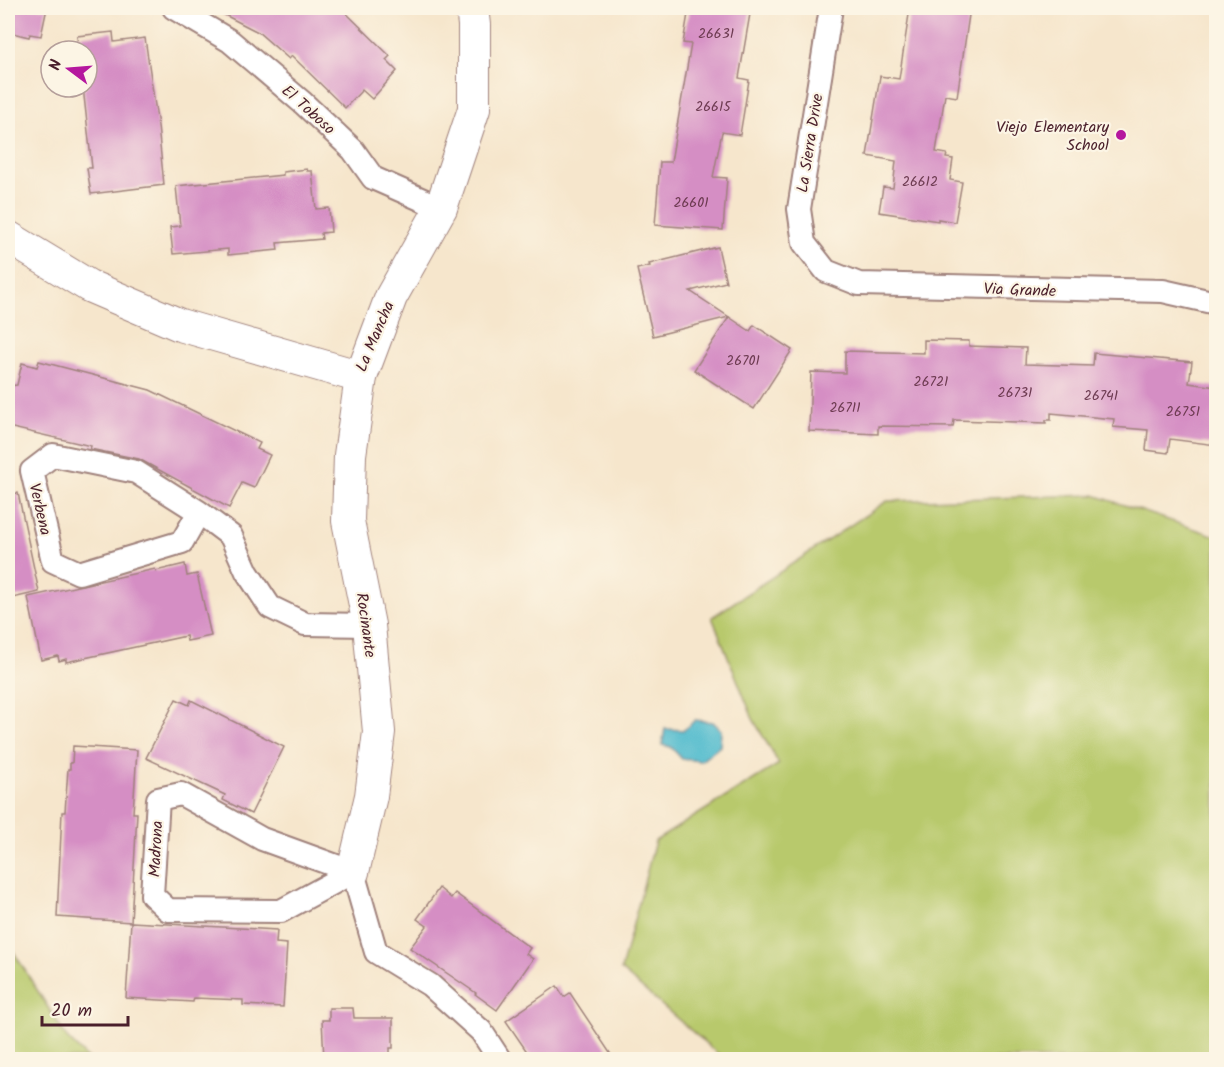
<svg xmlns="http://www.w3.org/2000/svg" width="1224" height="1067" viewBox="0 0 1224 1067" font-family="Kalam,sans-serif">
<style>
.green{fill:#b8c96c;stroke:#81744c;stroke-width:1.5}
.water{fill:#51bbce;stroke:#4e6d7c;stroke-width:1.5}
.building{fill:#d58ec4}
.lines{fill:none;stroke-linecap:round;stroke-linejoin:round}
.street-casing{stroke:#a0827c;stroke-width:26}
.secondary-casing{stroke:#a0827c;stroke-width:34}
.street{stroke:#fff;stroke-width:22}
.secondary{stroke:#fff;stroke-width:32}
.poi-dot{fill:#b5179e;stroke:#fcf5e5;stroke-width:2}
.labels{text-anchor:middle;stroke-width:4.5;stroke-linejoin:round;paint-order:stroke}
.number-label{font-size:14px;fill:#6d3b51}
.street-label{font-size:16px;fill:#4a1f2b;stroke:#fcf5e5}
.poi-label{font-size:16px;fill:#4a1f2b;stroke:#fcf5e5;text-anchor:end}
</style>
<rect width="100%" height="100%" fill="#fcf5e5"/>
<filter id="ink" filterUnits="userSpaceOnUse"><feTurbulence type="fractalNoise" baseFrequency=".0167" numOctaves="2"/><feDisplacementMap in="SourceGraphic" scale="12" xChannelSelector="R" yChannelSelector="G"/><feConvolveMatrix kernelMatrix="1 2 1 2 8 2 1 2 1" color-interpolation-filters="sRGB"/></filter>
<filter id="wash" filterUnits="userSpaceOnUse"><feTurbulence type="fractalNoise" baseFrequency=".008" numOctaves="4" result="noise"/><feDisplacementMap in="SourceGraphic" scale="24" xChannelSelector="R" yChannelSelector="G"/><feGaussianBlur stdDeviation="1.35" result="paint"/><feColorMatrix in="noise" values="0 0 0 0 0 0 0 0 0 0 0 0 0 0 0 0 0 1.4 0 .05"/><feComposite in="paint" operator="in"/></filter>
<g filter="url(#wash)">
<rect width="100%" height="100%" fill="#f6e6cc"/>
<g class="green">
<path d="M 1094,495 L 1216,536 L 1216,1059 L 724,1059 L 621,970 L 655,841 L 779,764 L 753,719 L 712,617 L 887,501 Z"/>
<path d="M 8,943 L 67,1038 L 88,1059 L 8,1059 Z"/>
</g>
<path class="water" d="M 695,720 L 713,722 L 721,730 L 720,746 L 701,761 L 682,759 L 671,747 L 662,745 L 665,729 L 684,730 Z"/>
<g id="blocks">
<g class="building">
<path d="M 8,8 L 47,8 L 41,36 L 30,34 L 29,37 L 8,32 Z"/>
<path d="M 211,8 L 341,8 L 390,56 L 386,60 L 397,71 L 372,99 L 362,90 L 345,108 L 292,56 L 289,59 L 258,32 Z"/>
<path d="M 689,8 L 751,8 L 739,78 L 749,80 L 740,135 L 722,132 L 713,177 L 727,178 L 723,230 L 655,225 L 660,162 L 671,162 L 691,44 L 683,43 Z"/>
<path d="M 910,8 L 970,8 L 957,97 L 945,95 L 936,152 L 947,154 L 946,158 L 953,159 L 950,180 L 962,182 L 955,222 L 938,219 L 938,221 L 879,212 L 883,187 L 893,188 L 896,161 L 867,156 L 880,76 L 899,79 Z"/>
<path d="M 113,32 L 114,42 L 145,38 L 158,126 L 164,185 L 91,194 L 87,168 L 92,168 L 83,87 L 87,87 L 87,51 L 78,51 L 77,36 Z"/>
<path d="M 307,169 L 307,171 L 312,171 L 316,209 L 329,208 L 331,232 L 321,233 L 322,239 L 277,243 L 278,250 L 228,255 L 228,249 L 173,254 L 170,227 L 180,226 L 176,186 L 283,175 L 283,172 Z"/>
<path d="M 718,247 L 726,282 L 690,291 L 729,317 L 653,336 L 637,269 L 650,266 L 649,264 Z"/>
<path d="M 729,317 L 750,331 L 754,325 L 792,350 L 754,409 L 694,370 Z"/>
<path d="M 924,340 L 969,341 L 969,346 L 1026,348 L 1025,364 L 1093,366 L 1094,353 L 1192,362 L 1189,383 L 1216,387 L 1216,445 L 1170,439 L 1168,453 L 1146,450 L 1148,430 L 1113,427 L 1114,419 L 1051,413 L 1051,420 L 1046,420 L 1046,423 L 954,420 L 953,427 L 878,426 L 878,434 L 809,431 L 811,372 L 845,373 L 845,351 L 924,353 Z"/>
<path d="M 39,361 L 150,390 L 260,443 L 257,449 L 270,455 L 254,488 L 242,483 L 229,508 L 139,459 L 90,449 L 91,446 L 8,427 L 8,386 L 17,385 L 22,363 L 37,367 Z"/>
<path d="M 18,493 L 39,592 L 8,599 L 8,494 Z"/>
<path d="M 185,564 L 187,576 L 197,574 L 211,636 L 187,641 L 186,636 L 66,662 L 66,659 L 59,661 L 58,656 L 41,660 L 28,597 L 155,569 L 156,571 Z"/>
<path d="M 176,699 L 189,705 L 191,700 L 284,747 L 251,814 L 223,800 L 225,795 L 146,758 Z"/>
<path d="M 73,746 L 137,750 L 133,813 L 137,813 L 131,922 L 57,917 L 62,812 L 65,812 L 68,769 L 70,769 L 70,763 L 72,763 Z"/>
<path d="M 439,888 L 451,898 L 455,893 L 530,948 L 526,954 L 533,959 L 497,1010 L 475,994 L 476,993 L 410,948 L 427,926 L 417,919 Z"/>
<path d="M 131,922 L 277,930 L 276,943 L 287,944 L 283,1007 L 243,1005 L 243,1000 L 194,998 L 193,1002 L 126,998 Z"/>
<path d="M 557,986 L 564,997 L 570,993 L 614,1059 L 532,1059 L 506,1021 Z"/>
<path d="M 329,1008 L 353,1008 L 354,1018 L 393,1018 L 393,1048 L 390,1048 L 390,1059 L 324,1059 L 322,1020 L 329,1020 Z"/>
</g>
</g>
</g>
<g filter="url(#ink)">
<use href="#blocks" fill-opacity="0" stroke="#a0827c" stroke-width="1.5"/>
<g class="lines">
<defs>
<g id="street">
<path d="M 174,8 L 230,41 L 303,103 L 353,150 L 373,178 L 441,208"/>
<path d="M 831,8 L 799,209 L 804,243 L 826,271 L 859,284 L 1163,291 L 1216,303"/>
<path d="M 199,512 L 182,542 L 79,573 L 53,561 L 32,471 L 53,455 L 136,472 L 199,512 L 231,536 L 247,572 L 270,607 L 305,624 L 369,625"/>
<path d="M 181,794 L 262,839 L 353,872 L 281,911 L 168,910 L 152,895 L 158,799 Z"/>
<path d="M 353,872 L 376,952 L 430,985 L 481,1031 L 500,1060"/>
</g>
<g id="secondary">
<path d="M 8,237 L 89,286 L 180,325 L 361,377"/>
<path d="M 353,872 L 371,796 L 379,732 L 369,625 L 348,521 L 350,455 L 361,377 L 391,297 L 441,208 L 474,109 L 474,25 L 472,8"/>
</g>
</defs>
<use href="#street" class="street-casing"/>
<use href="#secondary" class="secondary-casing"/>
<use href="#street" class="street"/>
<use href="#secondary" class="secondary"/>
</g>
</g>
<circle class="poi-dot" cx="1121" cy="135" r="6"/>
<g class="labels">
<g class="number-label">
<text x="716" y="38">26631</text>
<text x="713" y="111">26615</text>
<text x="920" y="186">26612</text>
<text x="691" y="207">26601</text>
<text x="743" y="365">26701</text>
<text x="931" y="386">26721</text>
<text x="1015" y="397">26731</text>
<text x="1101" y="400">26741</text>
<text x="845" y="412">26711</text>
<text x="1183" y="416">26751</text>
</g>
<g class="street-label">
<text transform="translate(309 109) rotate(42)" y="6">El Toboso</text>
<text transform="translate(809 143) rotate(-81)" y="6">La Sierra Drive</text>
<text transform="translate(1020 289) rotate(2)" y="6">Via Grande</text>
<text transform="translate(374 336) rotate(-67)" y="6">La Mancha</text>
<text transform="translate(41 509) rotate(77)" y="6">Verbena</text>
<text transform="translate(367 625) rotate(82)" y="6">Rocinante</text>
<text transform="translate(155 849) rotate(-87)" y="6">Madrona</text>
</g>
<g class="poi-label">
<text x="1109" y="132">Viejo Elementary<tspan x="1109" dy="18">School</tspan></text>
</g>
</g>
<rect width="1224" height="1067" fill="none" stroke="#fcf5e5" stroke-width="30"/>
<g transform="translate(69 69) rotate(286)"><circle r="28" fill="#fcf5e5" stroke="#b59f9b" stroke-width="1.5"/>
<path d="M0-4.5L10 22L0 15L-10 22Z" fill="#b5179e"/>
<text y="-9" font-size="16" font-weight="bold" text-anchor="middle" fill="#4a1f2b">N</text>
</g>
<path d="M42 1016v9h86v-9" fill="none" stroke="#4a1f2b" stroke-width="3"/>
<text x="51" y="1016" font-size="18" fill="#4a1f2b" stroke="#fcf5e5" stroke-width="4.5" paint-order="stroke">20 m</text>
</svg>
